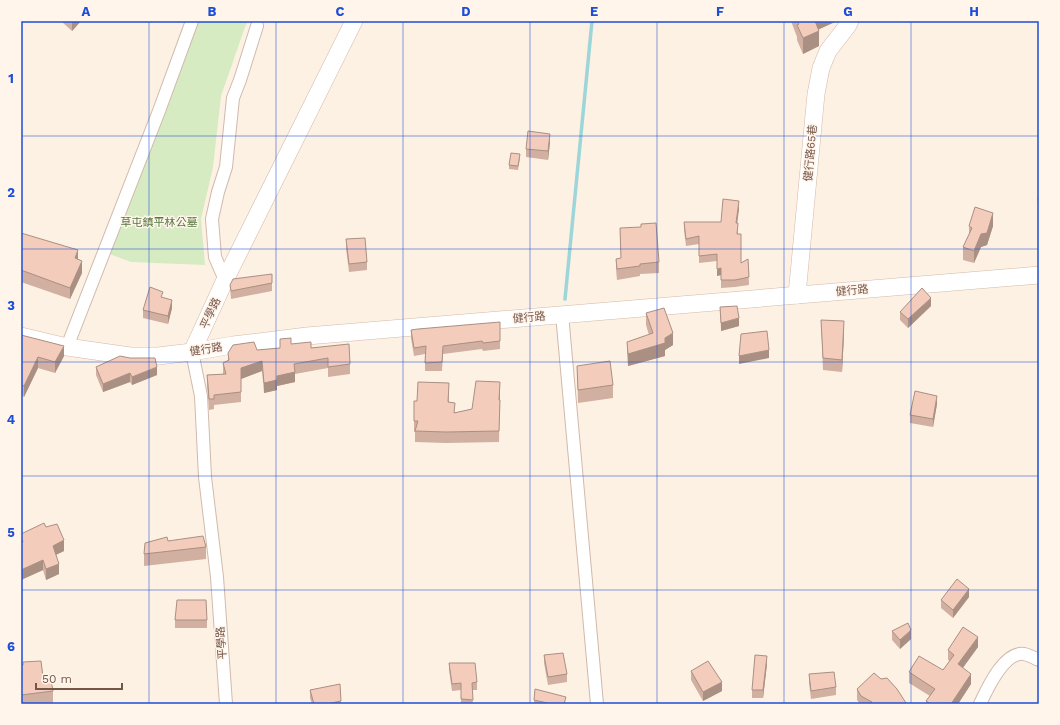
<svg xmlns="http://www.w3.org/2000/svg" width="1060" height="725" viewBox="0 0 1060 725" font-family="'Work Sans','Noto Sans TC',sans-serif">
<style>
.green{fill:#d6ebc2}
.lines{fill:none;stroke-linecap:round;stroke-linejoin:round}
.stream{stroke:#9ed5d9;stroke-width:3.5}
.street-casing{stroke:#d0baad;stroke-width:14}
.secondary-casing{stroke:#d4b9aa;stroke-width:18}
.street{stroke:#fff;stroke-width:12}
.secondary{stroke:#fff;stroke-width:17}
.wall{fill:#d1afa1}
.shaded-wall{fill:#aa8f83}
.building{fill:#f3ccbb;stroke:#aa8f83}
.grid{fill:none;stroke:#1d4ed8;stroke-width:1;stroke-opacity:0.55}
.labels{text-anchor:middle;stroke-width:3;stroke-linejoin:round;paint-order:stroke}
.street-label{font-size:11px;fill:#765549;stroke:#fff5eb}
.park-label{font-size:11px;fill:#53763e;stroke:#fff5eb}
.neatline{fill:none;stroke:#1d4ed8;stroke-width:1.5}
.grid-label{font-size:13px;text-anchor:middle;font-weight:bold;fill:#1d4ed8}
</style>
<rect width="100%" height="100%" fill="#fdf1e4"/>
<path class="green" d="M 191,21 L 248,21 L 245,27 L 221,96 L 213,167 L 201,219 L 205,265 L 131,262 L 104,252 Z"/>
<g class="lines">
<path class="stream" d="M 565,299 L 592,21"/>
<defs>
<g id="street">
<path d="M 225,280 L 215,257 L 212,219 L 218,192 L 226,167 L 233,98 L 240,80 L 257,26"/>
<path d="M 562,314 L 597,704"/>
<path d="M 67,347 L 159,111 L 192,21"/>
<path d="M 192,352 L 201,396 L 205,477 L 217,577 L 226,704"/>
<path d="M 980,704 C 987,689 1004,651 1024,654 C 1029,655 1034,658 1039,660"/>
</g>
<g id="secondary">
<path d="M 797,295 L 816,94 L 821,68 L 828,51 L 848,25 L 850,21"/>
<path d="M 21,336 L 67,347 L 130,356 L 158,356 L 192,352 L 233,345 L 307,336 L 1039,275"/>
<path d="M 192,352 L 225,280 L 354,21"/>
</g>
</defs>
<use href="#street" class="street-casing"/>
<use href="#secondary" class="secondary-casing"/>
<use href="#street" class="street"/>
<use href="#secondary" class="secondary"/>
</g>
<g class="wall">
<path d="M 61,21 L 81,21 L 72,31 Z"/>
<path d="M 791,21 L 837,21 L 819,29 L 819,46 L 803,54 L 797,40 L 797,37 Z"/>
<path d="M 550,142 L 548,160 L 526,157 L 526,149 Z"/>
<path d="M 520,158 L 518,170 L 509,169 L 509,165 Z"/>
<path d="M 1038,198 L 1039,198 L 1039,222 L 1038,210 Z"/>
<path d="M 739,209 L 737,223 L 741,263 L 748,259 L 749,285 L 735,287 L 721,288 L 721,275 L 717,276 L 717,261 L 699,263 L 699,244 L 686,246 L 684,230 L 684,222 L 721,222 Z"/>
<path d="M 969,226 L 993,226 L 987,245 L 981,247 L 974,263 L 963,260 L 963,247 L 969,235 Z"/>
<path d="M 620,228 L 659,262 L 659,273 L 640,274 L 640,276 L 617,280 L 616,269 L 616,259 L 621,258 Z"/>
<path d="M 21,233 L 78,259 L 82,273 L 70,299 L 21,282 Z"/>
<path d="M 346,239 L 367,262 L 367,270 L 349,272 L 346,248 Z"/>
<path d="M 272,274 L 272,291 L 231,299 L 230,285 Z"/>
<path d="M 163,298 L 172,308 L 168,324 L 143,318 L 143,310 Z"/>
<path d="M 931,306 L 908,328 L 900,320 L 900,312 Z"/>
<path d="M 720,307 L 739,326 L 721,331 Z"/>
<path d="M 646,313 L 673,345 L 665,350 L 665,356 L 628,366 L 627,354 L 627,342 L 649,335 L 646,325 Z"/>
<path d="M 821,320 L 844,334 L 842,372 L 823,370 Z"/>
<path d="M 411,330 L 500,341 L 500,349 L 483,351 L 482,349 L 443,354 L 442,371 L 425,371 L 425,354 L 414,356 L 411,338 Z"/>
<path d="M 21,335 L 64,356 L 55,373 L 38,368 L 24,397 L 21,395 Z"/>
<path d="M 280,339 L 291,344 L 311,348 L 350,364 L 350,374 L 328,377 L 328,368 L 295,374 L 295,382 L 277,386 L 277,390 L 264,393 L 262,371 L 241,379 L 241,402 L 214,405 L 214,409 L 209,410 L 208,396 L 207,386 L 207,375 L 223,374 L 223,363 L 228,361 L 228,353 L 280,348 Z"/>
<path d="M 577,366 L 613,385 L 613,398 L 578,403 Z"/>
<path d="M 96,367 L 157,375 L 132,385 L 130,382 L 103,392 L 96,375 Z"/>
<path d="M 449,394 L 449,402 L 455,413 L 472,409 L 500,394 L 499,442 L 446,443 L 415,442 L 415,432 L 414,432 L 414,401 L 417,401 Z"/>
<path d="M 937,404 L 933,427 L 910,423 L 910,415 Z"/>
<path d="M 46,527 L 64,551 L 56,555 L 59,574 L 46,580 L 43,570 L 21,580 L 21,534 Z"/>
<path d="M 168,541 L 206,547 L 206,559 L 144,566 L 144,554 Z"/>
<path d="M 969,597 L 953,618 L 941,608 L 941,600 Z"/>
<rect x="175" y="620" width="32" height="8"/>
<path d="M 892,631 L 911,639 L 900,649 L 892,640 Z"/>
<path d="M 978,647 L 963,668 L 971,684 L 958,704 L 926,704 L 926,701 L 930,696 L 909,683 L 909,672 L 943,670 L 950,661 L 948,660 L 948,650 Z"/>
<path d="M 544,655 L 567,674 L 567,682 L 548,685 L 544,663 Z"/>
<path d="M 23,662 L 53,691 L 53,703 L 44,704 L 21,704 L 21,665 L 23,665 Z"/>
<path d="M 449,663 L 477,682 L 477,690 L 472,690 L 473,704 L 461,704 L 461,690 L 452,691 L 449,670 Z"/>
<path d="M 767,664 L 763,698 L 752,698 L 752,690 Z"/>
<path d="M 691,671 L 722,691 L 703,701 L 691,680 Z"/>
<path d="M 809,674 L 836,687 L 836,695 L 811,699 L 809,683 Z"/>
<path d="M 857,689 L 906,704 L 860,704 L 857,700 Z"/>
<path d="M 310,690 L 341,701 L 341,704 L 312,704 L 310,698 Z"/>
<path d="M 534,700 L 566,704 L 534,704 Z"/>
</g>
<g class="shaded-wall">
<path d="M 72,21 L 81,21 L 72,31 Z"/>
<path d="M 813,21 L 837,21 L 813,32 Z"/>
<path d="M 819,31 L 819,46 L 803,54 L 803,38 Z"/>
<path d="M 550,134 L 550,142 L 548,160 L 548,151 Z"/>
<path d="M 739,201 L 739,209 L 736,231 L 736,223 Z"/>
<path d="M 993,213 L 993,226 L 987,245 L 981,247 L 974,263 L 974,251 L 981,234 Z"/>
<path d="M 78,250 L 78,262 L 75,258 Z"/>
<path d="M 82,261 L 82,273 L 70,299 L 70,288 Z"/>
<path d="M 721,268 L 721,275 L 717,276 L 717,269 Z"/>
<path d="M 931,298 L 931,306 L 908,328 L 908,319 Z"/>
<path d="M 172,300 L 172,308 L 168,324 L 168,316 Z"/>
<path d="M 739,318 L 739,326 L 721,331 L 721,323 Z"/>
<path d="M 844,321 L 844,334 L 842,372 L 842,360 Z"/>
<path d="M 673,333 L 673,345 L 665,350 L 665,356 L 628,366 L 628,354 L 665,338 Z"/>
<path d="M 64,346 L 64,356 L 55,373 L 55,362 Z"/>
<path d="M 769,350 L 769,358 L 739,364 L 739,356 Z"/>
<path d="M 38,357 L 38,368 L 24,397 L 24,386 Z"/>
<path d="M 262,361 L 262,371 L 241,379 L 241,368 Z"/>
<path d="M 157,367 L 157,375 L 132,385 L 132,377 Z"/>
<path d="M 295,372 L 295,382 L 277,386 L 277,390 L 264,393 L 264,383 L 277,376 Z"/>
<path d="M 130,373 L 130,382 L 103,392 L 103,384 Z"/>
<path d="M 500,382 L 500,394 L 499,411 L 499,400 Z"/>
<path d="M 937,396 L 937,404 L 933,427 L 933,419 Z"/>
<path d="M 64,540 L 64,551 L 53,556 L 53,546 Z"/>
<path d="M 43,560 L 43,570 L 21,580 L 21,570 Z"/>
<path d="M 59,564 L 59,574 L 46,580 L 46,569 Z"/>
<path d="M 969,589 L 969,597 L 953,618 L 953,610 Z"/>
<path d="M 911,630 L 911,639 L 900,649 L 900,640 Z"/>
<path d="M 978,637 L 978,647 L 958,674 L 958,664 Z"/>
<path d="M 767,656 L 767,664 L 763,698 L 763,690 Z"/>
<path d="M 971,674 L 971,684 L 958,704 L 951,704 Z"/>
<path d="M 722,682 L 722,691 L 703,701 L 703,692 Z"/>
</g>
<g class="building">
<path d="M 797,21 L 815,21 L 819,31 L 803,38 L 797,25 L 799,24 Z"/>
<path d="M 528,131 L 550,134 L 548,151 L 526,149 Z"/>
<path d="M 511,153 L 520,154 L 518,166 L 509,165 Z"/>
<path d="M 1038,198 L 1039,198 L 1039,210 Z"/>
<path d="M 723,199 L 739,201 L 736,223 L 738,223 L 737,234 L 741,234 L 741,263 L 748,259 L 749,277 L 735,280 L 721,280 L 721,268 L 717,269 L 717,254 L 699,256 L 699,236 L 686,239 L 684,222 L 721,222 Z"/>
<path d="M 975,207 L 993,213 L 987,233 L 981,234 L 974,251 L 963,247 L 972,228 L 969,226 Z"/>
<path d="M 656,223 L 659,262 L 640,264 L 640,266 L 617,269 L 616,259 L 621,258 L 620,228 L 641,227 L 641,224 Z"/>
<path d="M 21,233 L 78,250 L 75,258 L 82,261 L 70,288 L 21,270 Z"/>
<path d="M 365,238 L 367,262 L 349,264 L 346,239 Z"/>
<path d="M 272,274 L 272,283 L 231,291 L 230,285 L 233,279 Z"/>
<path d="M 150,287 L 163,292 L 161,297 L 172,300 L 168,316 L 143,310 Z"/>
<path d="M 922,288 L 931,298 L 908,319 L 900,312 Z"/>
<path d="M 737,306 L 739,318 L 721,323 L 720,307 Z"/>
<path d="M 664,308 L 673,333 L 665,338 L 665,343 L 628,354 L 627,342 L 653,333 L 646,313 Z"/>
<path d="M 821,320 L 844,321 L 842,360 L 823,358 Z"/>
<path d="M 500,322 L 500,341 L 483,343 L 482,341 L 443,346 L 442,362 L 425,363 L 426,346 L 414,348 L 411,330 L 418,329 Z"/>
<path d="M 767,331 L 769,350 L 739,356 L 741,334 Z"/>
<path d="M 21,335 L 64,346 L 55,362 L 38,357 L 24,386 L 21,384 Z"/>
<path d="M 291,338 L 291,344 L 311,342 L 311,348 L 349,344 L 350,364 L 328,367 L 328,358 L 294,364 L 295,372 L 277,376 L 277,380 L 264,383 L 262,361 L 241,368 L 241,392 L 214,395 L 214,399 L 209,399 L 208,385 L 207,375 L 226,374 L 223,363 L 229,360 L 228,353 L 233,345 L 254,342 L 257,350 L 280,348 L 280,339 Z"/>
<path d="M 120,356 L 130,358 L 155,358 L 157,367 L 132,377 L 130,373 L 103,384 L 96,367 Z"/>
<path d="M 610,361 L 613,385 L 578,390 L 577,366 Z"/>
<path d="M 476,381 L 500,382 L 499,400 L 500,400 L 499,431 L 446,432 L 415,431 L 418,421 L 414,421 L 414,401 L 417,401 L 418,382 L 449,383 L 448,402 L 455,403 L 454,413 L 472,409 Z"/>
<path d="M 915,391 L 937,396 L 933,419 L 910,415 Z"/>
<path d="M 44,523 L 46,527 L 57,524 L 64,540 L 53,546 L 59,564 L 46,569 L 43,560 L 21,570 L 21,543 L 23,542 L 21,537 L 21,534 Z"/>
<path d="M 203,536 L 206,547 L 144,554 L 145,543 L 167,537 L 168,541 Z"/>
<path d="M 957,579 L 969,589 L 953,610 L 941,600 Z"/>
<path d="M 177,600 L 206,600 L 207,620 L 175,620 Z"/>
<path d="M 908,623 L 911,630 L 900,640 L 892,631 Z"/>
<path d="M 963,627 L 978,637 L 958,664 L 971,674 L 951,704 L 941,704 L 940,703 L 939,704 L 931,704 L 926,701 L 935,689 L 909,672 L 919,656 L 943,670 L 954,655 L 948,650 Z"/>
<path d="M 563,653 L 567,674 L 548,677 L 544,655 Z"/>
<path d="M 755,655 L 767,656 L 763,690 L 752,690 Z"/>
<path d="M 41,661 L 43,677 L 50,675 L 53,691 L 21,695 L 21,665 L 23,665 L 23,662 Z"/>
<path d="M 708,661 L 722,682 L 703,692 L 691,671 Z"/>
<path d="M 449,663 L 475,663 L 477,682 L 472,683 L 473,700 L 461,699 L 461,683 L 452,684 Z"/>
<path d="M 834,672 L 836,687 L 811,691 L 809,674 Z"/>
<path d="M 874,673 L 881,679 L 887,678 L 897,689 L 906,703 L 906,704 L 870,704 L 872,702 L 861,696 L 857,689 Z"/>
<path d="M 340,684 L 341,701 L 326,704 L 314,704 L 310,690 Z"/>
<path d="M 535,689 L 566,697 L 564,704 L 552,704 L 534,700 Z"/>
</g>
<path class="grid" d="M 149,21 L 149,704M 276,21 L 276,704M 403,21 L 403,704M 530,21 L 530,704M 657,21 L 657,704M 784,21 L 784,704M 911,21 L 911,704M 21,136 L 1039,136M 21,249 L 1039,249M 21,362 L 1039,362M 21,476 L 1039,476M 21,590 L 1039,590"/>
<g class="labels">
<g class="street-label">
<text transform="translate(810 153) rotate(-85)" y="4">健行路65巷</text>
<text transform="translate(852 290) rotate(-5)" y="4">健行路</text>
<text transform="translate(210 313) rotate(-65)" y="4">平學路</text>
<text transform="translate(529 317) rotate(-5)" y="4">健行路</text>
<text transform="translate(206 349) rotate(-9)" y="4">健行路</text>
<text transform="translate(221 643) rotate(-94)" y="4">平學路</text>
</g>
<g class="park-label">
<text x="159" y="226">草屯鎮平林公墓</text>
</g>
</g>
<rect width="1060" height="725" fill="none" stroke="#fff5eb" stroke-width="44"/>
<path d="M36 683v6h86v-6" fill="none" stroke="#765549" stroke-width="2"/>
<text x="42" y="683" font-size="12" fill="#765549" stroke="#fff5eb" stroke-width="3" paint-order="stroke">50 m</text>
<rect x="22" y="22" width="1016" height="681" class="neatline"/>
<g class="grid-label">
<text x="86" y="16">A</text>
<text x="212" y="16">B</text>
<text x="340" y="16">C</text>
<text x="466" y="16">D</text>
<text x="594" y="16">E</text>
<text x="720" y="16">F</text>
<text x="848" y="16">G</text>
<text x="974" y="16">H</text>
<text x="11" y="83">1</text>
<text x="11" y="197">2</text>
<text x="11" y="310">3</text>
<text x="11" y="424">4</text>
<text x="11" y="537">5</text>
<text x="11" y="651">6</text>
</g>
</svg>
